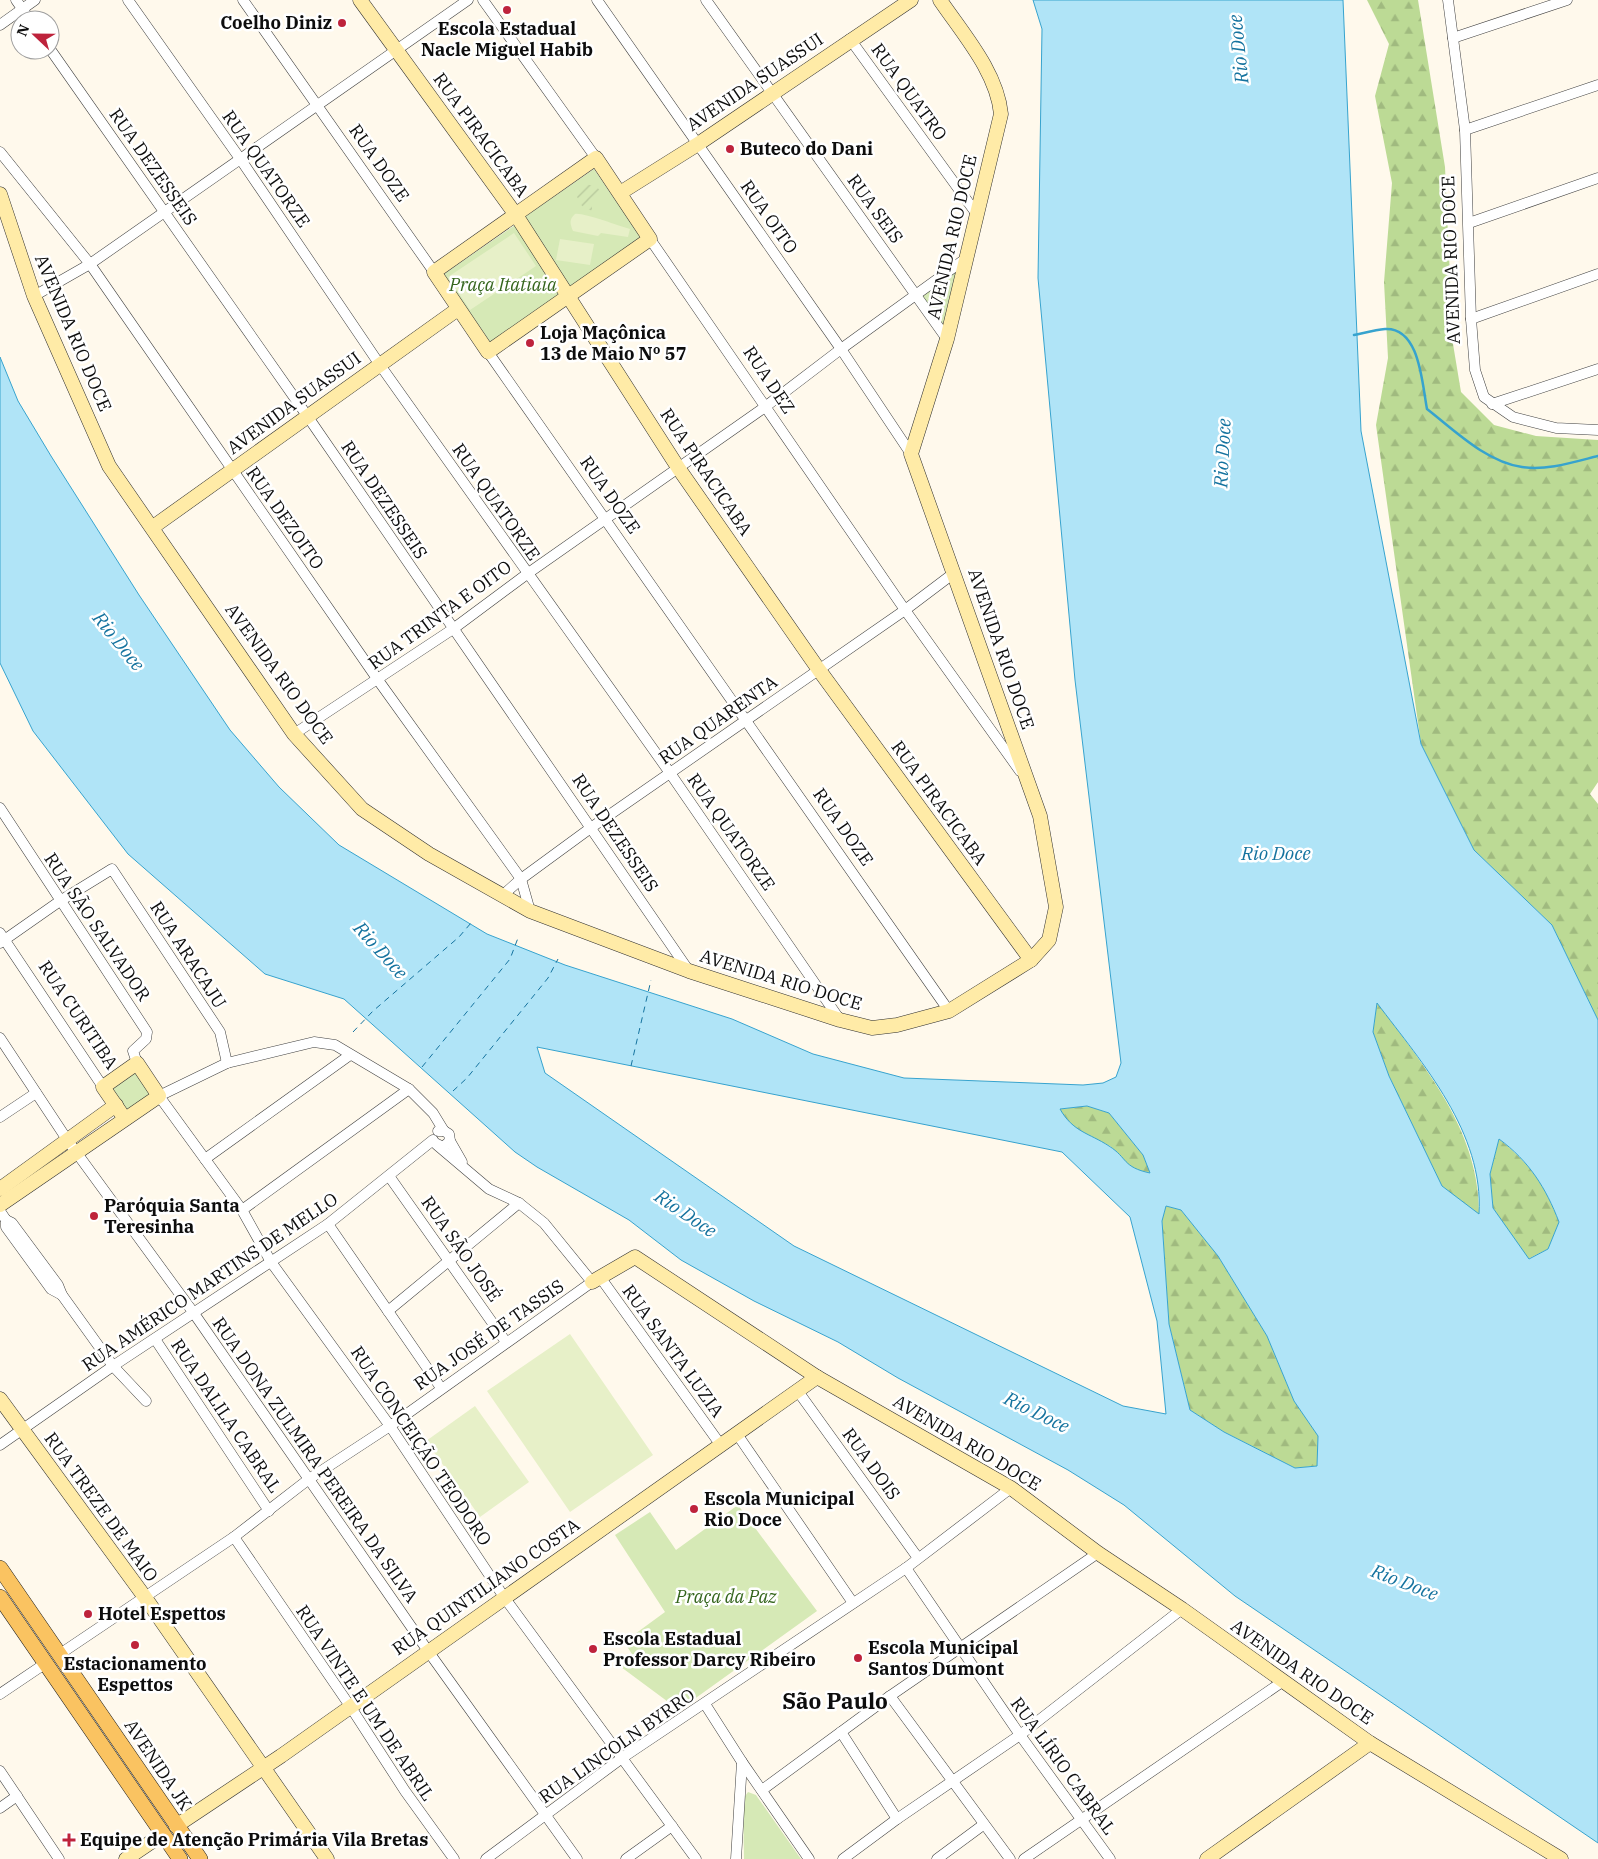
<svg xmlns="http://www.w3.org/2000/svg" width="1598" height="1859" viewBox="0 0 1598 1859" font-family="'IBM Plex Serif',serif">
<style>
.forest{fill:url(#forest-firs)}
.park{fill:#d6e9b6}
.garden{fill:url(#garden-furrows)}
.pitch{fill:#e7f0c8}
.water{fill:#b0e4f7;stroke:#37a3ce;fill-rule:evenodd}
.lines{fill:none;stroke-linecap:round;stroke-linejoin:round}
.stream{stroke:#37a3ce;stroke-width:2.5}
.ferry{stroke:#15739f;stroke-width:1;stroke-dasharray:6 5;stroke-linecap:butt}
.street-casing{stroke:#404040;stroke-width:11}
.secondary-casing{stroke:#2f2f2f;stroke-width:15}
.primary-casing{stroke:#1e1e1e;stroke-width:16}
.street{stroke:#fff;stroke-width:10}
.secondary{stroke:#ffeba7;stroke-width:14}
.primary{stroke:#fac361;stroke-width:15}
.poi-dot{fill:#be233c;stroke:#fff;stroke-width:2}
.labels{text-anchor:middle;stroke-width:5;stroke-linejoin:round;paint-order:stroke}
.poi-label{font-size:18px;font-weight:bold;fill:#0d0d0d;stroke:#fff;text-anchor:start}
.street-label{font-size:18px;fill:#0d0d0d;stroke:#fff}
.park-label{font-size:18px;font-style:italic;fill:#34651c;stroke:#fff}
.water-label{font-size:19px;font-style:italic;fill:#15739f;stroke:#fff}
.district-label{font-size:22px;font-weight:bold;fill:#0d0d0d;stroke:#fff}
</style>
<defs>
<pattern id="forest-firs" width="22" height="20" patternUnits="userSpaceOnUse" patternTransform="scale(1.25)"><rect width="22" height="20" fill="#bcda95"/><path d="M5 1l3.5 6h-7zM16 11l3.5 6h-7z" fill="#a0ba7f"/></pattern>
<pattern id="garden-furrows" width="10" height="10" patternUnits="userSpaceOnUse" patternTransform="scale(1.25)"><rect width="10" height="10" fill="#d6e9b6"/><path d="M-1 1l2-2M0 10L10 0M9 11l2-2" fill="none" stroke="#b6c79b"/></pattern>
</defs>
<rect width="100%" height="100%" fill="#fff9ec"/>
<g class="forest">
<path d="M 1367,0 L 1418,0 L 1445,167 L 1453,344 L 1461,392 L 1494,425 L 1536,436 L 1598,440 L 1598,782 L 1590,794 L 1598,804 L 1598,1020 L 1552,925 L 1474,850 L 1421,744 L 1376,425 L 1388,358 L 1384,282 L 1392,183 L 1375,96 L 1389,44 Z"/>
<path d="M 1377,1002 C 1424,1067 1480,1130 1479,1215 L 1442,1186 L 1389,1076 L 1373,1032 Z"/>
<path d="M 1087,1106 L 1109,1113 L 1143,1155 L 1150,1173 L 1132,1169 L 1110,1146 L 1083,1134 L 1065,1119 L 1060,1109 Z"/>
<path d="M 1499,1139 C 1531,1165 1544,1184 1559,1222 L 1548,1249 L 1528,1259 L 1493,1208 L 1490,1174 Z"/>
<path d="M 1166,1206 L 1181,1210 L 1218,1256 L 1267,1336 L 1294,1401 L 1318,1436 L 1317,1466 L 1295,1468 L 1224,1432 L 1190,1410 L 1169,1324 L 1162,1220 Z"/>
</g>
<g class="park">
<path d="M 594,169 L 642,239 L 571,289 L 523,218 Z"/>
<path d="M 515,225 L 563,296 L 492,345 L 444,274 Z"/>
<path d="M 968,257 L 947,339 L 916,293 Z"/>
<path d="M 135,1070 L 154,1097 L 127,1115 L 108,1088 Z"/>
<path d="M 738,1505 L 817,1611 L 679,1710 L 621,1667 L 634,1657 L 624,1642 L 665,1612 L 615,1535 L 650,1512 L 676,1550 Z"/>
<path d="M 748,1792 L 756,1795 L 801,1859 L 744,1859 L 743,1799 Z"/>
</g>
<path class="garden" d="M 584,184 L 596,186 L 602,193 L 592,199 L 592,211 L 582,206 L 575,193 L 578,187 Z"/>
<g class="pitch">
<path d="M 575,214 C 582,212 619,226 630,229 L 628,237 L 601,233 L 598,236 L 573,231 C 570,224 569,219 575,214 Z"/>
<path d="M 514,233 L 536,266 L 470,310 L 448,277 Z"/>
<path d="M 560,239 L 594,244 L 590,265 L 556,260 Z"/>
<path d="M 570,1334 L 653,1455 L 570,1512 L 487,1391 Z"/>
<path d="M 475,1406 L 529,1482 L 480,1517 L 426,1441 Z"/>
</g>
<path class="water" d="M 1033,0 L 1343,0 L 1361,431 L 1421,744 L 1474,850 L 1552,925 L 1598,1020 L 1598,1843 L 1235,1596 L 1124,1505 L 1068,1470 L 898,1378 L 838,1342 L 754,1301 L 681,1260 L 629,1220 L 537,1167 L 515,1152 L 344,999 L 265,974 L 128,854 L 33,731 L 0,663 L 0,357 L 18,401 L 51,456 L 139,595 L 230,730 L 279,787 L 339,845 L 487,934 L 565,965 L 732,1019 L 813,1054 L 904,1078 L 1083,1085 L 1103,1083 L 1116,1077 L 1121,1063 L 1075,680 L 1038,278 L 1042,29 ZM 1377,1003 C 1423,1064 1484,1133 1479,1214 L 1442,1186 L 1389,1076 L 1373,1032 ZM 537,1047 L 1062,1152 L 1130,1217 L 1157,1321 L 1166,1414 L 1123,1406 L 794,1246 L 545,1073 ZM 1087,1106 L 1109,1113 L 1143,1155 L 1150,1173 C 1122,1167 1128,1158 1109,1146 C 1089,1133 1073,1132 1060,1109 ZM 1499,1139 C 1529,1161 1546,1188 1559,1222 L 1548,1249 L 1529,1259 L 1493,1208 L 1490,1174 ZM 1166,1206 L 1181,1210 L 1218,1256 L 1267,1336 L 1294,1401 L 1318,1436 L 1317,1466 L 1295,1468 L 1224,1432 L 1190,1410 L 1169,1324 L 1162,1221 Z"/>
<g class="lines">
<path class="stream" d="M 1354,335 C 1364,333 1375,330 1385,329 C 1420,327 1422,384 1427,409 C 1454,430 1486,462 1522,467 C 1546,471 1574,462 1598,456"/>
<g class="ferry">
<path d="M 353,1032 L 373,1011 L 459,937 L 471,923"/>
<path d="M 631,1066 L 651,980"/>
<path d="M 422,1067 L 510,959 L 518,938"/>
<path d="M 453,1091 L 467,1078 L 548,978 L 558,959"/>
</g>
<defs>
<g id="street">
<path d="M 16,0 L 30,20"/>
<path d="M 128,0 L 241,160 L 380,365 L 670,773 L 840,1020"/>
<path d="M 243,0 L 434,272"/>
<path d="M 483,0 L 596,158"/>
<path d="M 597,0 L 841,349 L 911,454"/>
<path d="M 706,0 L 947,339"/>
<path d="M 1448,0 L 1465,130 L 1471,319 L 1475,370 L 1484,397 L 1513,417 L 1556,428 L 1598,430"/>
<path d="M 0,25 L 35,0"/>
<path d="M 1453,38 L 1567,0"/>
<path d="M 850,39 L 976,213"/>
<path d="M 50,49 L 308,417 L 689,971"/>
<path d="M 1465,130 L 1598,85"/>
<path d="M 0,152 L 90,264 L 378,680 L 521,879 L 530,911"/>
<path d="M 1469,223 L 1598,178"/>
<path d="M 650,239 L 905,610 L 1020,771"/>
<path d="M 34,296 L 90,264 L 468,0"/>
<path d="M 1471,319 L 1598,274"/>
<path d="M 488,352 L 949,1011"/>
<path d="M 1492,404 L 1598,369"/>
<path d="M 294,734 L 453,629 L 527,574 L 765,407 L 841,349 L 968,257"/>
<path d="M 0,808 L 147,1032 L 146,1039 L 133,1051 L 137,1063"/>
<path d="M 503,895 L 521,879 L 592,827 L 905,610 L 954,573"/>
<path d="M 0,933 L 103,1087"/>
<path d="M 0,943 L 60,901 L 112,869 L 220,1032 L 227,1063"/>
<path d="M 0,1038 L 68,1141 L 193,1312 L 428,1651 L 577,1859"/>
<path d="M 0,1117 L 36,1093"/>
<path d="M 438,1131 L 444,1131 L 449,1134 L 450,1141 L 462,1162"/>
<path d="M 444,1131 L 433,1113 L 409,1089 L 335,1045 L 314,1042 L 227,1063 L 159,1096 L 242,1210 L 271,1262 L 390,1426 L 504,1597 L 696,1859"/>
<path d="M 435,1143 L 443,1147 L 450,1141"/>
<path d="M 205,1159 L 350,1055"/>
<path d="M 389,1176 L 506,1342"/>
<path d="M 242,1210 L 409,1089"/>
<path d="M 0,1211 L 6,1220 L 6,1227 L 51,1289 L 62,1295"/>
<path d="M 6,1220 L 12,1223 L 58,1285 L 62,1295 L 113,1366 L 146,1401"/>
<path d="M 328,1224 L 441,1388"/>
<path d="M 600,1277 L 720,1444"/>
<path d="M 388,1311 L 519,1203"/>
<path d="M 155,1339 L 269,1511"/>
<path d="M 797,1390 L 918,1558"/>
<path d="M 737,1434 L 853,1603"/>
<path d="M 0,1445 L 113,1366 L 328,1224 L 433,1140"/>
<path d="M 234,1537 L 350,1706 L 405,1791 L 454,1859"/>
<path d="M 906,1568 L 1020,1735 L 1110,1859"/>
<path d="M 60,1654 L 234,1537 L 309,1479 L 390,1426 L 592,1282 L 544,1223 L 519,1203 L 489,1189 L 437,1145"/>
<path d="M 0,1694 L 46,1663"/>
<path d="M 890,1696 L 1010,1859"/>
<path d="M 705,1704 L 742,1762 L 809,1859"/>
<path d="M 841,1732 L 897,1819"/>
<path d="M 0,1771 L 59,1859"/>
<path d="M 762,1790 L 890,1696 L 1098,1553"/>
<path d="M 0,1808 L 17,1796"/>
<path d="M 486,1859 L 622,1758 L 906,1568 L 1011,1488"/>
<path d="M 626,1859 L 672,1826"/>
<path d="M 736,1859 L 742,1762"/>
<path d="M 843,1859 L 897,1819 L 1020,1735 L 1182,1609"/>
<path d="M 937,1859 L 983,1825"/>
<path d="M 1024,1859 L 1282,1682"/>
</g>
<g id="secondary">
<path d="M 360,0 L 516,215 L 679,469 L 819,670 L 1031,960"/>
<path d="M 596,158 L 650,239 L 488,352 L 434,272 Z"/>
<path d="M 620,193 L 698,144 L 911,0"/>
<path d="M 0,194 L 34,296 L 109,466 L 294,734 L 362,809 L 429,854 L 530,911 L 689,971 L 840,1020 L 872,1028 L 897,1025 L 949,1011 L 1031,960 L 1049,940 L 1056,907 L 1040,816 L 911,454 L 947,339 L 1001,114 C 997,72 963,34 940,0"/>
<path d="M 153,527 L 458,309"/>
<path d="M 0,1189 L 116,1105"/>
<path d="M 0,1205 L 159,1096 L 137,1063 L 103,1087 L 125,1119"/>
<path d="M 592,1282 L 635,1257 L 817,1377 L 1011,1488 L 1098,1553 L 1182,1609 L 1370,1743 L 1561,1859"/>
<path d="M 0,1399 L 144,1596 L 327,1859"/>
<path d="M 176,1826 L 281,1756 L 817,1377"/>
<path d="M 126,1859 L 163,1834"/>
<path d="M 1207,1859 L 1370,1743"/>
</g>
<g id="primary">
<path d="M 0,1568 L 200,1859"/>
<path d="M 0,1597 L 180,1859"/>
</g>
</defs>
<use href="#street" class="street-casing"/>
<use href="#secondary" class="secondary-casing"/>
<use href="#primary" class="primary-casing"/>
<use href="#street" class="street"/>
<use href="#secondary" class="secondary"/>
<use href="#primary" class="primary"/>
</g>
<g class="poi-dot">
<circle cx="507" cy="10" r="5"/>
<circle cx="342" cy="23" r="5"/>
<circle cx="730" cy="149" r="5"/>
<circle cx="530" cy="343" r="5"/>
<circle cx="94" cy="1216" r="5"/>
<circle cx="694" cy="1509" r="5"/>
<circle cx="88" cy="1614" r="5"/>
<circle cx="135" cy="1645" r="5"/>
<circle cx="593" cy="1649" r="5"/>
<circle cx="858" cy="1658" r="5"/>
<path d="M66.5 1832.5h5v5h5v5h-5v5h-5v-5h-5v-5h5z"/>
</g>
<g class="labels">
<g class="poi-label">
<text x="332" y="29" text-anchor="end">Coelho Diniz</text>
<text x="507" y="35" text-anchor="middle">Escola Estadual<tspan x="507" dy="21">Nacle Miguel Habib</tspan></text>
<text x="740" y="155">Buteco do Dani</text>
<text x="540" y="339">Loja Maçônica<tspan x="540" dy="21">13 de Maio Nº 57</tspan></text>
<text x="104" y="1212">Paróquia Santa<tspan x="104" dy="21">Teresinha</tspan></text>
<text x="704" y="1505">Escola Municipal<tspan x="704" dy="21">Rio Doce</tspan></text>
<text x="98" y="1620">Hotel Espettos</text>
<text x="603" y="1645">Escola Estadual<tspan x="603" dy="21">Professor Darcy Ribeiro</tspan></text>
<text x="868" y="1654">Escola Municipal<tspan x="868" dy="21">Santos Dumont</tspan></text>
<text x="135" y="1670" text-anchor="middle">Estacionamento<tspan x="135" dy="21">Espettos</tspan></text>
<text x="80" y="1846">Equipe de Atenção Primária Vila Bretas</text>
</g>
<g class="street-label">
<text transform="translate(755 82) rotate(-34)" y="6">AVENIDA SUASSUI</text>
<text transform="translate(909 92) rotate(54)" y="6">RUA QUATRO</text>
<text transform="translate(481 135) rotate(54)" y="6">RUA PIRACICABA</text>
<text transform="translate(379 163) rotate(55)" y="6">RUA DOZE</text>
<text transform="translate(153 167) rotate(55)" y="6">RUA DEZESSEIS</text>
<text transform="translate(266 169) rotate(55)" y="6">RUA QUATORZE</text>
<text transform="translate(875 209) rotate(54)" y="6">RUA SEIS</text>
<text transform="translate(769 217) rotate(55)" y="6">RUA OITO</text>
<text transform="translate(952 237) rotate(-77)" y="6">AVENIDA RIO DOCE</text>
<text transform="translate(1451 260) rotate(-92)" y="6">AVENIDA RIO DOCE</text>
<text transform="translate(73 333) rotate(67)" y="6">AVENIDA RIO DOCE</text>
<text transform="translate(769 380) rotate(56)" y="6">RUA DEZ</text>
<text transform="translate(294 403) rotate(-36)" y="6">AVENIDA SUASSUI</text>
<text transform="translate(706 472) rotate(56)" y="6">RUA PIRACICABA</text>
<text transform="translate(610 495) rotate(55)" y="6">RUA DOZE</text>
<text transform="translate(384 500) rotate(56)" y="6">RUA DEZESSEIS</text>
<text transform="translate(496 502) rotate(55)" y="6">RUA QUATORZE</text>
<text transform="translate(285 518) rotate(55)" y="6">RUA DEZOITO</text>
<text transform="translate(440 615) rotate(-36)" y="6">RUA TRINTA E OITO</text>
<text transform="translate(1001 649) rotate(71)" y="6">AVENIDA RIO DOCE</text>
<text transform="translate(279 674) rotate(54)" y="6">AVENIDA RIO DOCE</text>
<text transform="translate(718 720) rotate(-35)" y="6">RUA QUARENTA</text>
<text transform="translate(939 803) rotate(54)" y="6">RUA PIRACICABA</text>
<text transform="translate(843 827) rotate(55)" y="6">RUA DOZE</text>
<text transform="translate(731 832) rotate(55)" y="6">RUA QUATORZE</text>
<text transform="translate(615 833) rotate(56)" y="6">RUA DEZESSEIS</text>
<text transform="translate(97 927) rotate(56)" y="6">RUA SÃO SALVADOR</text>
<text transform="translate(188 955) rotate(57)" y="6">RUA ARACAJU</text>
<text transform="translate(781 980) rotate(17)" y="6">AVENIDA RIO DOCE</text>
<text transform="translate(78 1015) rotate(56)" y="6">RUA CURITIBA</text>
<text transform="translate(461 1249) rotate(55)" y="6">RUA SÃO JOSÉ</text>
<text transform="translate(210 1282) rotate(-34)" y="6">RUA AMÉRICO MARTINS DE MELLO</text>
<text transform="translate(489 1335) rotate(-35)" y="6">RUA JOSÉ DE TASSIS</text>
<text transform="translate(673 1351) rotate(54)" y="6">RUA SANTA LUZIA</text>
<text transform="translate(226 1416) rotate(56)" y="6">RUA DALILA CABRAL</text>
<text transform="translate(967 1443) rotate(31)" y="6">AVENIDA RIO DOCE</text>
<text transform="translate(421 1446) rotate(56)" y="6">RUA CONCEIÇÃO TEODORO</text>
<text transform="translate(315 1460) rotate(55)" y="6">RUA DONA ZULMIRA PEREIRA DA SILVA</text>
<text transform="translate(871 1464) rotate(54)" y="6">RUA DOIS</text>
<text transform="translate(101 1507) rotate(54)" y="6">RUA TREZE DE MAIO</text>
<text transform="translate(486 1587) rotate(-35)" y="6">RUA QUINTILIANO COSTA</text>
<text transform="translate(1302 1672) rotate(35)" y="6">AVENIDA RIO DOCE</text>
<text transform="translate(365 1703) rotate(56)" y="6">RUA VINTE E UM DE ABRIL</text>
<text transform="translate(617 1746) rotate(-35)" y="6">RUA LINCOLN BYRRO</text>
<text transform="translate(158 1765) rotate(56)" y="6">AVENIDA JK</text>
<text transform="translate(1063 1766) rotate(54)" y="6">RUA LÍRIO CABRAL</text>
</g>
<g class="park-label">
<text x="503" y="291">Praça Itatiaia</text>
<text x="726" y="1603">Praça da Paz</text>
</g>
<g class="water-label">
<text transform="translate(1238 49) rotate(-96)" y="7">Rio Doce</text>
<text transform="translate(1222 453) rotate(-87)" y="7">Rio Doce</text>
<text transform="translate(119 641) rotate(51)" y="7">Rio Doce</text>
<text x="1276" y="860">Rio Doce</text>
<text transform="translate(381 950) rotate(48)" y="7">Rio Doce</text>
<text transform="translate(686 1213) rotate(34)" y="7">Rio Doce</text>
<text transform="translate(1037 1412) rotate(26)" y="7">Rio Doce</text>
<text transform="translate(1405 1582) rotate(21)" y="7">Rio Doce</text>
</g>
<g class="district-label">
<text x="835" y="1709">São Paulo</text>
</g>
</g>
<g transform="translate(35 35) rotate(292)"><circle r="24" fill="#ffffff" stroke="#9e9e9e"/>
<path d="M0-4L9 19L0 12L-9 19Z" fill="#be233c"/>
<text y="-8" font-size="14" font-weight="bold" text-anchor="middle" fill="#0d0d0d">N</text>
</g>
</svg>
